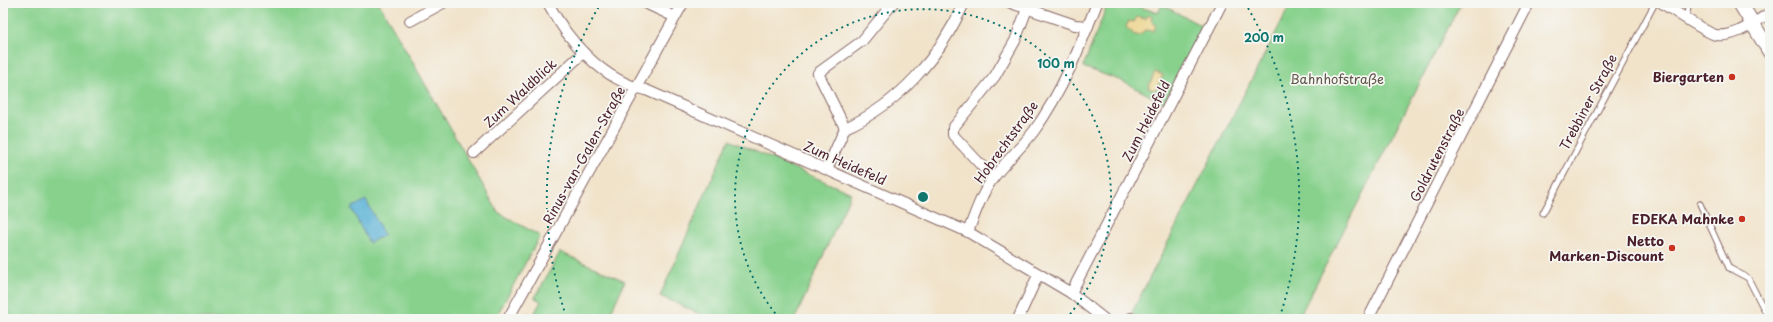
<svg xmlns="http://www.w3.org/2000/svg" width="1773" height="322" viewBox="0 0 1773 322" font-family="'Playpen Sans',sans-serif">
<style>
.green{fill:#88d18d;stroke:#69785c}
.sand{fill:#eeda9e;stroke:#9c7c64}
.water{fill:#59b1d6;stroke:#526880}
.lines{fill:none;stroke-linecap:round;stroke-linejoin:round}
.service-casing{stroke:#846463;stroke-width:7}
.minor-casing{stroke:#846463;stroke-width:12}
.secondary-casing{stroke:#846463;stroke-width:16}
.service{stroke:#fff;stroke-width:5}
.minor{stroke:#fff;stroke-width:10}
.secondary{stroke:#fff;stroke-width:14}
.ring{fill:none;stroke:#0f766e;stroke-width:2;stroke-dasharray:2 4}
.poi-dot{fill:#c8321e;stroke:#f6f6f2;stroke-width:1.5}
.labels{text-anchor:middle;stroke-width:3.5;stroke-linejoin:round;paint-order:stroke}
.poi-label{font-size:13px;font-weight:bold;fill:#4a1f2b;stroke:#f6f6f2;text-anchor:end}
.park-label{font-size:13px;fill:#5d5448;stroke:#f6f6f2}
.street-label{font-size:13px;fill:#4a1f2b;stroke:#f6f6f2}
.centre{fill:#0f766e;stroke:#f6f6f2;stroke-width:2}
.ring-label{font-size:12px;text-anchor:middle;font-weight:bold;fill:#0f766e;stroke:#f6f6f2;stroke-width:3.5;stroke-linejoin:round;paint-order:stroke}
</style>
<rect width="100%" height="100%" fill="#f6f6f2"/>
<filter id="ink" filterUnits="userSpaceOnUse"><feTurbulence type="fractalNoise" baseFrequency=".025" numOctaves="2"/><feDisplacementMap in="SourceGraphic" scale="8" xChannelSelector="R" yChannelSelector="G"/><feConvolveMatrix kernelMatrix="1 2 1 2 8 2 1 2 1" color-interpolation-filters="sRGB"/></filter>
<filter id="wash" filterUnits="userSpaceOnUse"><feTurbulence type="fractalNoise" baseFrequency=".012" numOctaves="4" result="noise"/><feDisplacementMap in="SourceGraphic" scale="16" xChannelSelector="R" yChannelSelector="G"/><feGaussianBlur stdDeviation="0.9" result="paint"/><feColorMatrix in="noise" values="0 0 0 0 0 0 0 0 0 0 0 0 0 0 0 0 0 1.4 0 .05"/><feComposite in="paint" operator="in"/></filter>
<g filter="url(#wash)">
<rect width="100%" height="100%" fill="#f1e3ca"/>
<g class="green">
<path d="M 3,3 L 379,3 L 498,212 L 540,236 L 495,319 L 3,319 Z"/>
<path d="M 1108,3 L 1128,3 L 1158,13 L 1162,5 L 1204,27 L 1164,103 L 1122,81 L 1083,67 Z"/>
<path d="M 1291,3 L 1461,3 L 1298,319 L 1142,319 L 1131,314 Z"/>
<path d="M 729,140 L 851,193 L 795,319 L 703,319 L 704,316 L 660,296 Z"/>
<path d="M 560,252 L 625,281 L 608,319 L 524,319 L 527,313 L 533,316 L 541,301 L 535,298 Z"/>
</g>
<g class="sand">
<path d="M 1149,15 L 1152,16 L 1151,20 L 1156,26 L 1153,31 L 1145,30 L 1140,35 L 1135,35 L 1126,27 L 1129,21 L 1134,22 L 1137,17 L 1146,19 L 1146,16 Z"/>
<path d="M 1155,72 L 1163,75 L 1156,90 L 1148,88 Z"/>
</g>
<path class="water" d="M 366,200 L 384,235 L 369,243 L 351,208 Z"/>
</g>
<g filter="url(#ink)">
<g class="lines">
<defs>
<g id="service">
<path d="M 1686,18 L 1689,3"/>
<path d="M 1700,204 L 1729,268 L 1748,278 L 1769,319"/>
<path d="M 1543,213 L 1655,3"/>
</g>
<g id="minor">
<path d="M 548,3 C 568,41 602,80 646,90 L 968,232 L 1071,293 L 1104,319"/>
<path d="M 645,3 L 675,17"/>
<path d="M 1011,3 L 1075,25 L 1088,26"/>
<path d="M 1662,3 C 1671,9 1709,34 1716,35 C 1735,38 1754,22 1770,13"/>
<path d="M 410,21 L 443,3"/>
<path d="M 845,128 L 818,73 L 862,41 L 893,3"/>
<path d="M 474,153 L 583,53"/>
<path d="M 827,169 L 845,128 C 899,104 940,57 964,3"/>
<path d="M 993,178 L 953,135 L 953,128 L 995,76 L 1015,41 L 1027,9"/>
<path d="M 968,232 C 975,214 982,192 994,177 C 1006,161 1022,147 1034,131 C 1062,92 1080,47 1097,3"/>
<path d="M 1071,293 L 1222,3"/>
<path d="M 508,319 L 683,3"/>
<path d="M 1018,319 L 1038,275"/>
<path d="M 1130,319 L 1131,318"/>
<path d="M 1368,319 L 1529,3"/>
</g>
<path id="secondary" d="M 1740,3 L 1770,52"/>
</defs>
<use href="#service" class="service-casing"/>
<use href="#minor" class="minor-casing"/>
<use href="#secondary" class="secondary-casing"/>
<use href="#service" class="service"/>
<use href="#minor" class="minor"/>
<use href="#secondary" class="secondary"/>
</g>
</g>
<g class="ring">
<path d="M779 318A188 188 0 1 1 1067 318"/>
<path d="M566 316A376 376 0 0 1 601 3M1245 3A376 376 0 0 1 1280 316"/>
</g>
<g class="poi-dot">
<circle cx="1732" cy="77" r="4"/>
<circle cx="1742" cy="219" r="4"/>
<circle cx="1672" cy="248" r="4"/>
</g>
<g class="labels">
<g class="poi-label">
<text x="1724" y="82">Biergarten</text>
<text x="1734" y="224">EDEKA Mahnke</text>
<text x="1664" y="246">Netto<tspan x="1664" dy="15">Marken-Discount</tspan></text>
</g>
<g class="park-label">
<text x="1337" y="84">Bahnhofstraße</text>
</g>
<g class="street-label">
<text transform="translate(520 93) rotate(-43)" y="5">Zum Waldblick</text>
<text transform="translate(1588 102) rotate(-62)" y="5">Trebbiner Straße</text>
<text transform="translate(1146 121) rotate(-63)" y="5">Zum Heidefeld</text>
<text transform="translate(1006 142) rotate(-54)" y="5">Hobrechtstraße</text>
<text transform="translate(584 155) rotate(-61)" y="5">Rinus-van-Galen-Straße</text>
<text transform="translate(1437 155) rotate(-63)" y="5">Goldrutenstraße</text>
<text transform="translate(845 163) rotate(24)" y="5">Zum Heidefeld</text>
</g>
</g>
<circle cx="923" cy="197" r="6" class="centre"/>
<g class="ring-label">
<text x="1264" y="42">200 m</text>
<text x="1056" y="68">100 m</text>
</g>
<rect width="1773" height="322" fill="none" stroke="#f6f6f2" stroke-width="16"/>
</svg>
